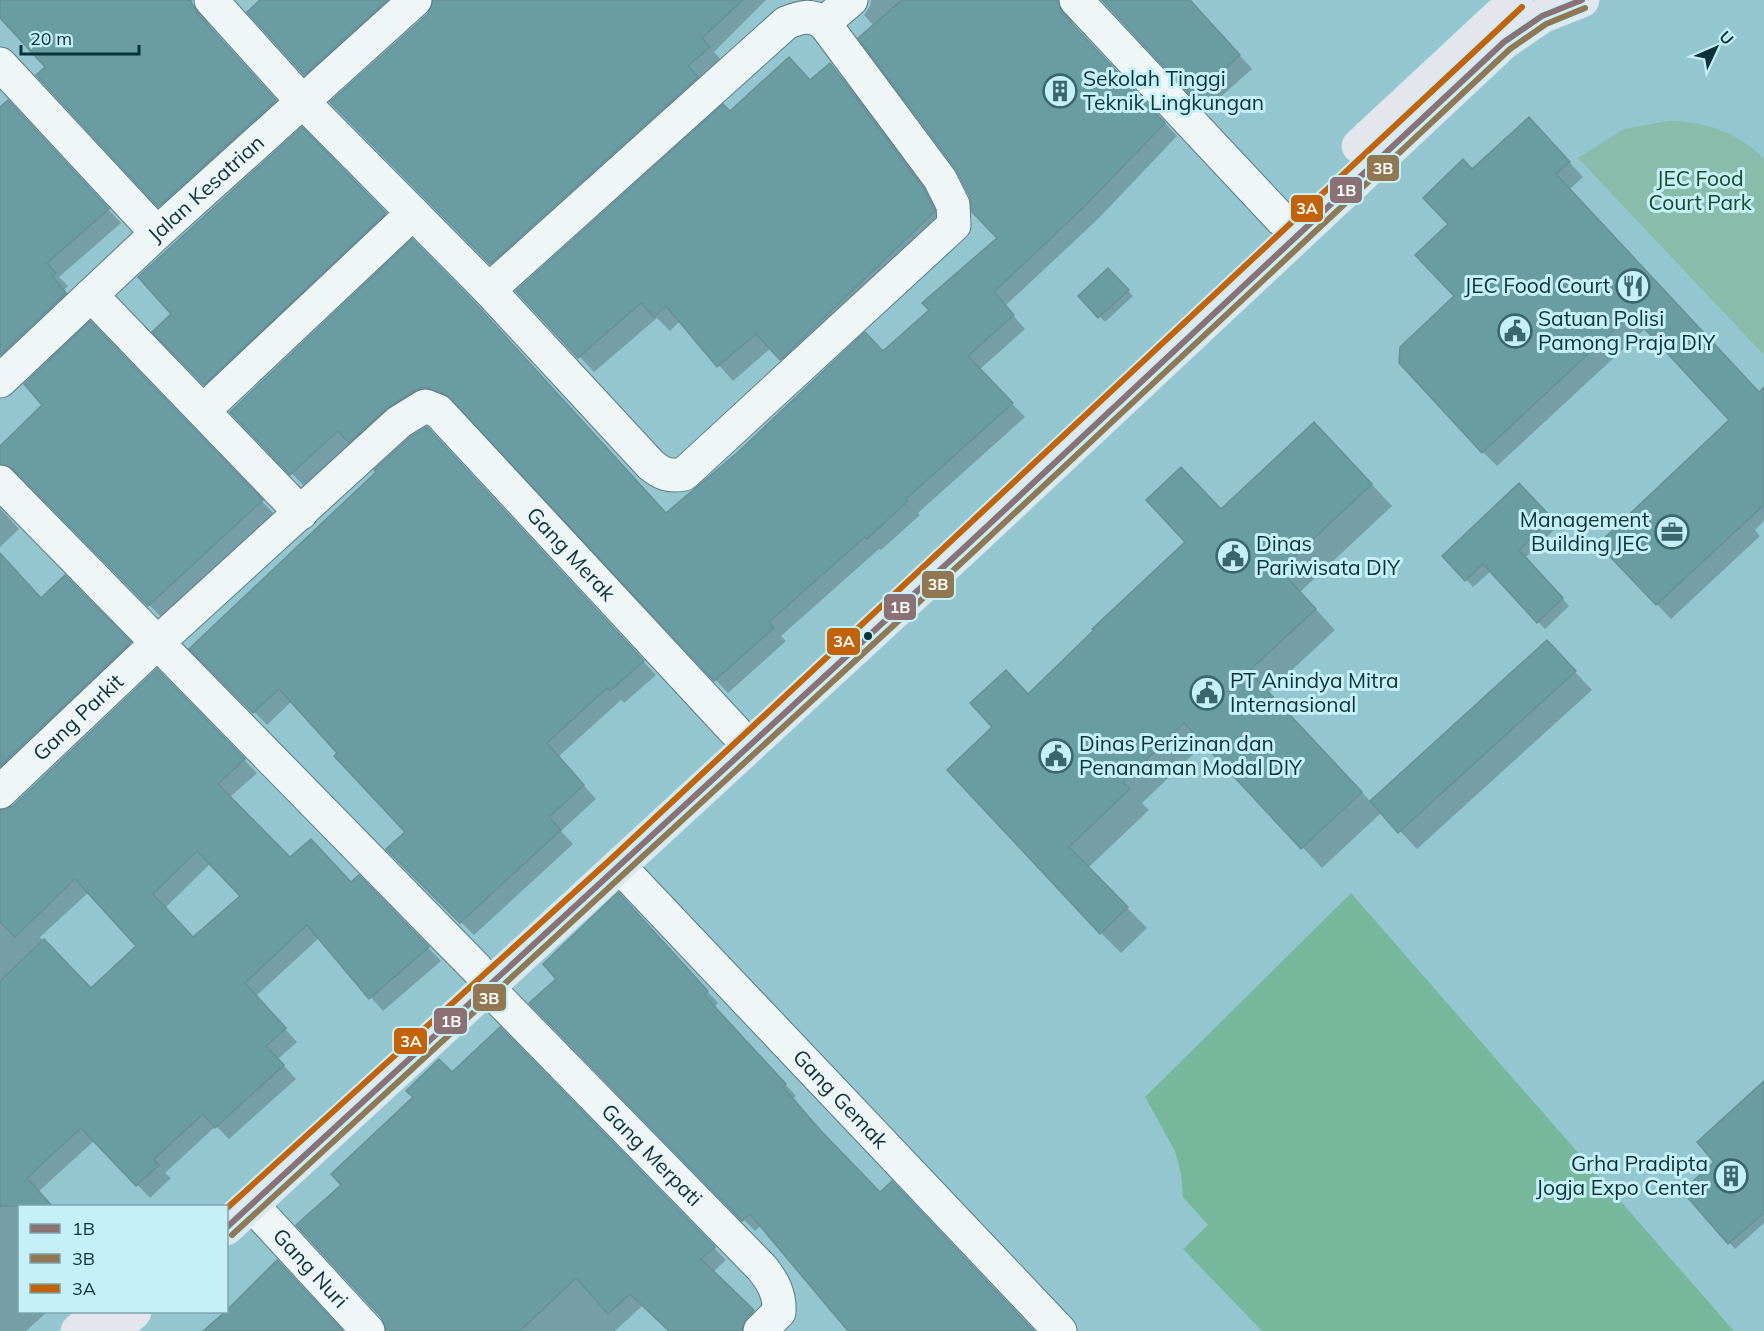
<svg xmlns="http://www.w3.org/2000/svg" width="1764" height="1331" viewBox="0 0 1764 1331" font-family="Mulish,sans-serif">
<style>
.green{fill:#89bcaa}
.forest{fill:#77b89d}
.shadow{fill:#0003;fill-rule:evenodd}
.building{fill:#699da1;stroke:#679195;stroke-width:1.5;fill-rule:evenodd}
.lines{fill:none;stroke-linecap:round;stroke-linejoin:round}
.street-casing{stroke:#5b7b81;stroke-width:35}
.primary-casing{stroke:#cfe5ea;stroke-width:35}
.street{stroke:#eff6f8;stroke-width:33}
.primary{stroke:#e5e5ed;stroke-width:33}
.bus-1-casing{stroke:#c6f0f8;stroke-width:10}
.bus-2-casing{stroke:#c6f0f8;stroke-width:10}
.bus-3-casing{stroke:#c6f0f8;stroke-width:10}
.bus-1{stroke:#8b7074;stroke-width:6}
.bus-2{stroke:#917752;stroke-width:6}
.bus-3{stroke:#c46209;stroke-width:6}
.bus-dot{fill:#0a3339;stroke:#c6f0f8;stroke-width:2}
.labels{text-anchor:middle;stroke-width:6;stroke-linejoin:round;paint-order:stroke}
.poi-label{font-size:21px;fill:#0a3339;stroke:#c6f0f8;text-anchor:start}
.park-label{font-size:21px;fill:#144d27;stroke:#c6f0f8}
.street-label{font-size:21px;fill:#0a3339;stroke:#c6f0f8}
.line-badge{stroke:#c6f0f8;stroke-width:2}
.badge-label{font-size:16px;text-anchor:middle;font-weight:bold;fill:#fff}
</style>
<rect width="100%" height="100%" fill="#94c6d0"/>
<path class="green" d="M 1668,121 C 1704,121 1738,132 1764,159 L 1764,355 L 1578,158 L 1624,129 Z"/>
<path class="forest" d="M 1351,893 L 1734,1331 L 1262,1331 L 1183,1249 L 1208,1225 L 1183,1197 L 1181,1174 L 1175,1151 L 1145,1097 Z"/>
<g class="shadow">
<path d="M 0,0 L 193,0 L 191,2 L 205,17 L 210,27 L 288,114 L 172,218 L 48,67 L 0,16 Z"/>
<path d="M 263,0 L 414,0 L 318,87 L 305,74 Z"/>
<path d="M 435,0 L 766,0 L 714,52 L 722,61 L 504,276 L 332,102 L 429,14 Z"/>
<path d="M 871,0 L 1075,0 L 1071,7 L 1070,18 L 1075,27 L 1177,136 L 1098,219 L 1005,306 L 1025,329 L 979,370 L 1025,417 L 918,513 L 920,515 L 881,550 L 879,549 L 781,636 L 786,641 L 728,693 L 459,406 L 438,400 L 363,454 L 351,443 L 304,486 L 232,412 L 412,241 L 667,515 L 883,353 L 931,310 L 999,239 L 971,196 L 874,26 L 864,15 L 870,6 Z"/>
<path d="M 1104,0 L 1190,0 L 1252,69 L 1207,109 Z"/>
<path d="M 830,65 L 845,80 L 939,206 L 949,227 L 796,374 L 771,348 L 733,381 L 680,321 L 670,331 L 657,318 L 594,372 L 518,291 L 730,113 L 811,82 Z"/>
<path d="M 0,108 L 20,115 L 121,223 L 59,277 L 68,286 L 64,290 L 78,306 L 13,368 L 0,355 Z"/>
<path d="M 302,130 L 396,225 L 216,395 L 154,332 L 173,314 Z"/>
<path d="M 1543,133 L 1583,177 L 1570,189 L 1764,398 L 1764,521 L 1755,530 L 1760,536 L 1671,619 L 1600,544 L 1731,420 L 1646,328 L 1497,466 L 1483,452 L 1456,296 L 1450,224 L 1473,171 Z"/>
<path d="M 1108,270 L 1133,296 L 1105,322 L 1080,296 Z"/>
<path d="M 103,336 L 274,514 L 162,618 L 27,481 L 20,476 L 9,476 L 0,481 L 0,448 L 44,405 Z"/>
<path d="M 440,442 L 656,675 L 624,703 L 621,700 L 558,757 L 596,799 L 561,831 L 573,844 L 474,935 L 388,850 L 407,832 L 292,701 L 267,725 L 192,649 Z"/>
<path d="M 1334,444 L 1392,506 L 1300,592 L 1335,630 L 1268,692 L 1371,802 L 1547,642 L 1592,690 L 1417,849 L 1382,812 L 1322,868 L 1205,743 L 1142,803 L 1149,810 L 1088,868 L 1147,928 L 1121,953 L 1101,933 L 994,727 L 1006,672 L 1029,695 L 1221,510 Z"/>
<path d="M 1519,485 L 1558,526 L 1525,558 L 1569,606 L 1545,629 L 1491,571 L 1473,587 L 1444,556 Z"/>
<path d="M 0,508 L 19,529 L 0,547 Z"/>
<path d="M 0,554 L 42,599 L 65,577 L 142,656 L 0,791 Z"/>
<path d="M 157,671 L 257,773 L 229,798 L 290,859 L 351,884 L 359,877 L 441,961 L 383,1011 L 319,938 L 256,996 L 297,1042 L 278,1059 L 296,1079 L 229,1139 L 216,1126 L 165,1173 L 171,1178 L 150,1198 L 95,1140 L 38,1192 L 51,1206 L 20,1206 L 20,1312 L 47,1312 L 26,1331 L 0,1331 L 0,812 L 13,807 ZM 211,863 L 243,896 L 193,938 L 165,908 ZM 89,892 L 138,946 L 91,990 L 40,937 Z"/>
<path d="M 629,906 L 718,1003 L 714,1007 L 796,1096 L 793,1099 L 832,1144 L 880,1194 L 892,1183 L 1035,1331 L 850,1331 L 761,1225 L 755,1231 L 531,1003 Z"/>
<path d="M 500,1029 L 726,1260 L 713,1272 L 766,1324 L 761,1331 L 671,1331 L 643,1305 L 615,1331 L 388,1331 L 343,1185 Z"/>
<path d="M 1764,1083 L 1764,1223 L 1735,1249 L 1684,1191 L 1716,1162 Z"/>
</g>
<g class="building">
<path d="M 0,0 L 190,0 L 197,13 L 276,100 L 158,207 L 36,75 L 45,67 L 0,18 Z"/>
<path d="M 260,0 L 387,0 L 304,75 L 247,12 Z"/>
<path d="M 433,0 L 743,0 L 702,38 L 710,47 L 688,66 L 698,77 L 490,264 L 330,102 L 428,14 Z"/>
<path d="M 902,0 L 1058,0 L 1062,13 L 1165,123 L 1085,206 L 994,292 L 1014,315 L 968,356 L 1013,403 L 906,499 L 908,501 L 867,539 L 865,537 L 769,622 L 774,628 L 714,681 L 445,394 L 424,387 L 415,390 L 387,408 L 349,443 L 338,431 L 290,475 L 230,412 L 412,239 L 475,303 L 666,513 L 737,453 L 865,332 L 883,351 L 929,310 L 922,303 L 997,238 L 972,212 L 970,197 L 955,168 L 858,38 Z"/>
<path d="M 1102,0 L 1190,0 L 1240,55 L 1193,98 Z"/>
<path d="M 789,57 L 810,80 L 830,63 L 924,189 L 935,211 L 780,360 L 756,334 L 717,367 L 666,306 L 654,317 L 641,303 L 578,358 L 516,291 L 723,104 L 730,111 Z"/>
<path d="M 8,100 L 109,209 L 47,263 L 56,273 L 52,276 L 66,293 L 0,355 L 0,107 Z"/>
<path d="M 1529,117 L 1570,162 L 1556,174 L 1759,392 L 1764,387 L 1764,505 L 1656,605 L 1598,544 L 1729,420 L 1631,314 L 1482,453 L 1399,363 L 1400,347 L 1454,296 L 1415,255 L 1448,224 L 1423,198 L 1463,159 L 1472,169 Z"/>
<path d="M 302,127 L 386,213 L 204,385 L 152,332 L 171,314 L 138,277 Z"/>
<path d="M 1108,268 L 1129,290 L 1098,318 L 1078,296 Z"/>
<path d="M 90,321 L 263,500 L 148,606 L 13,469 L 0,464 L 0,446 L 42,405 L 24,384 Z"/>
<path d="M 1314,422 L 1372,484 L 1280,570 L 1316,609 L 1249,671 L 1362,792 L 1301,849 L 1184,723 L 1123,782 L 1130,789 L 1069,847 L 1128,907 L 1100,934 L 947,770 L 992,727 L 970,703 L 1006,670 L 1028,694 L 1094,630 L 1092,629 L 1185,542 L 1146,500 L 1181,467 L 1221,509 Z"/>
<path d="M 427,427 L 644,661 L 610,691 L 607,688 L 547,743 L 584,785 L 549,817 L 561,830 L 460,923 L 386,849 L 405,832 L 334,756 L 337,753 L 279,689 L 253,713 L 189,649 L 376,472 L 374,470 L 410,437 Z"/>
<path d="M 1519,483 L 1552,518 L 1519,550 L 1563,598 L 1537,623 L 1483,564 L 1465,581 L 1442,556 Z"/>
<path d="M 0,553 L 41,598 L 65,575 L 131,642 L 0,766 Z"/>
<path d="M 1547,640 L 1576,671 L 1398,833 L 1370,801 Z"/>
<path d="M 157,669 L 245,759 L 218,784 L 290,857 L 311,839 L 351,882 L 359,875 L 429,947 L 369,999 L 307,925 L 245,983 L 286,1028 L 266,1046 L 284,1065 L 215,1128 L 203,1114 L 154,1159 L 159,1165 L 136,1186 L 81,1128 L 27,1178 L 52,1206 L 0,1206 L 0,981 L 44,939 L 91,988 L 136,946 L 75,879 L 15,937 L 0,922 L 0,810 L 13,806 ZM 197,851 L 240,896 L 193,937 L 153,894 Z"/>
<path d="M 618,892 L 708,991 L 704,995 L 786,1084 L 783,1087 L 821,1131 L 880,1192 L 892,1181 L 1034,1331 L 848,1331 L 750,1214 L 742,1221 L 529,1003 L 556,979 L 543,964 Z"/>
<path d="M 500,1027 L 715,1247 L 701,1259 L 754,1310 L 746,1318 L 742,1331 L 669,1331 L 630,1294 L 608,1314 L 576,1278 L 520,1331 L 386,1331 L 382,1318 L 296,1225 L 341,1185 L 331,1174 L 413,1097 L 406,1091 L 439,1059 L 452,1072 Z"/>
<path d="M 1764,1081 L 1764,1213 L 1728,1244 L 1682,1191 L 1714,1162 L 1697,1142 Z"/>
<path d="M 277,1260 L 343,1331 L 203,1331 L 226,1311 Z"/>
</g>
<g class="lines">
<defs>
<g id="street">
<path d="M 211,0 L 303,102 L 489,290 L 786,23 C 801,17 810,14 824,23 L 851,0"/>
<path d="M 1076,0 L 1281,219"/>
<path d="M 0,64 L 157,233"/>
<path d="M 489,290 L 651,465 C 662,474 670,477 684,474 L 954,225 L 953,205 L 940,179 L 824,23"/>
<path d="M 91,295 L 301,513"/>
<path id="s1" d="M 0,381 L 157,233 L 415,0"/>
<path d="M 203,411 L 413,213"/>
<path d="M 0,482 L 477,969"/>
<path id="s2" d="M 0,792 L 157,643 L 399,422 L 425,406 L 438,411 L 735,731"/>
<path id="s3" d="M 620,867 L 1060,1331"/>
<path id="s4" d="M 488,988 L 762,1268 C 773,1282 780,1294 779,1312 L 760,1331"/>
<path id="s5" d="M 252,1205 L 368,1331"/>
</g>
<g id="primary">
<path d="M 1359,146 L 1516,0"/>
<path d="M 226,1228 L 965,547 L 1504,42 L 1542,16 L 1582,0"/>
<path d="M 78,1331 L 100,1312"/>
<path d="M 112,1331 L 134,1312"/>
</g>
</defs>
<use href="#street" class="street-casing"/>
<use href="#primary" class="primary-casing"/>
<use href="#street" class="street"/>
<use href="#primary" class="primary"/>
<defs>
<path id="bus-1" d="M 226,1228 L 965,547 L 1504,42 L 1542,16 L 1582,0"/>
<path id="bus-2" d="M 232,1235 L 971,554 L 1510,49 L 1546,24 L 1585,8"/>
<path id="bus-3" d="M 226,1209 L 611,859 L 1522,7"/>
</defs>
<use href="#bus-1" class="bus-1-casing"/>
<use href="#bus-2" class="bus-2-casing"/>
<use href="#bus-3" class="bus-3-casing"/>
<use href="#bus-1" class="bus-1"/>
<use href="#bus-2" class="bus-2"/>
<use href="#bus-3" class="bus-3"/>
</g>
<defs>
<symbol id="building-ring" viewBox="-11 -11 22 22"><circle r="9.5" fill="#c6f0f8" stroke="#3a666e" stroke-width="1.5"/><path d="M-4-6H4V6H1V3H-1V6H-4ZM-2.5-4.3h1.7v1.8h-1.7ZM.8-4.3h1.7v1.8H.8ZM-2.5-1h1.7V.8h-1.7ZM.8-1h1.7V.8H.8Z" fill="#3a666e"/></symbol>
<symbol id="restaurant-ring" viewBox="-11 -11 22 22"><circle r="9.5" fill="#c6f0f8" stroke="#3a666e" stroke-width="1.5"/><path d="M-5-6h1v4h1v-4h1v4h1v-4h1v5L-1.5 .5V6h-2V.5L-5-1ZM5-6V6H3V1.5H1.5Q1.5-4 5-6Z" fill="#3a666e"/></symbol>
<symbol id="civic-ring" viewBox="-11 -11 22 22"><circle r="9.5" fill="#c6f0f8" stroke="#3a666e" stroke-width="1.5"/><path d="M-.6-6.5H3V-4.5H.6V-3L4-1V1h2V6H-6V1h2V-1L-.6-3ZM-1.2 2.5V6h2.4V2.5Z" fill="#3a666e"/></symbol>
<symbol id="office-ring" viewBox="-11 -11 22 22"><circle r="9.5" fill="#c6f0f8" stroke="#3a666e" stroke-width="1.5"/><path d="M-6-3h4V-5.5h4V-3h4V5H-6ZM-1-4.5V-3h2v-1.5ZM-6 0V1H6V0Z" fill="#3a666e"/></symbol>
</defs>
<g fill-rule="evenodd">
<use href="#building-ring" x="1041" y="72" width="38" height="38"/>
<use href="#restaurant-ring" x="1614" y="267" width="38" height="38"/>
<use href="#civic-ring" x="1496" y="312" width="38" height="38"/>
<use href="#office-ring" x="1653" y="513" width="38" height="38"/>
<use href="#civic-ring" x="1214" y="537" width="38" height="38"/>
<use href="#civic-ring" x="1188" y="674" width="38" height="38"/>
<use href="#civic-ring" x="1037" y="737" width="38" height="38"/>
<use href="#building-ring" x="1712" y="1157" width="38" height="38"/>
</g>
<circle class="bus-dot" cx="868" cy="636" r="5"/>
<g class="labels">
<g class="poi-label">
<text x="1083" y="86">Sekolah Tinggi<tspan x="1083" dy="24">Teknik Lingkungan</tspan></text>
<text x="1610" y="293" text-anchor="end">JEC Food Court</text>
<text x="1538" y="326">Satuan Polisi<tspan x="1538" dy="24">Pamong Praja DIY</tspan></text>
<text x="1649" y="527" text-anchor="end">Management<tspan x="1649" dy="24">Building JEC</tspan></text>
<text x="1256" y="551">Dinas<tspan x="1256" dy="24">Pariwisata DIY</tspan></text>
<text x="1230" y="688">PT Anindya Mitra<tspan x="1230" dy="24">Internasional</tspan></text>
<text x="1079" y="751">Dinas Perizinan dan<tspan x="1079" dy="24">Penanaman Modal DIY</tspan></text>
<text x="1708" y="1171" text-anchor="end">Grha Pradipta<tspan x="1708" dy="24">Jogja Expo Center</tspan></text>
</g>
<g class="park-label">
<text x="1700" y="186">JEC Food<tspan x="1700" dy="24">Court Park</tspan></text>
</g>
<g class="street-label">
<text dy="7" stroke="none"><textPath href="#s1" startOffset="282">Jalan Kesatrian</textPath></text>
<text dy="7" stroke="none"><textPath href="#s2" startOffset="784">Gang Merak</textPath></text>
<text dy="7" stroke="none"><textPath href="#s2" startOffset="108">Gang Parkit</textPath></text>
<text dy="7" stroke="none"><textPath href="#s3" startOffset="320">Gang Gemak</textPath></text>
<text dy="7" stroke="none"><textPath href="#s4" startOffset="234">Gang Merpati</textPath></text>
<text dy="7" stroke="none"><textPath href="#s5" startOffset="86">Gang Nuri</textPath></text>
</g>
</g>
<g class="line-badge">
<rect x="1366" y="154" width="34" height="28" rx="6" fill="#917752"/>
<rect x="1329" y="176" width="34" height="28" rx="6" fill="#8b7074"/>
<rect x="1290" y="194" width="34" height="29" rx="6" fill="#c46209"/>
<rect x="921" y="570" width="34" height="29" rx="6" fill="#917752"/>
<rect x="883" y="593" width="34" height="28" rx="6" fill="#8b7074"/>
<rect x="826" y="627" width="35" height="29" rx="6" fill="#c46209"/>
<rect x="472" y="983" width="35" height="29" rx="6" fill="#917752"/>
<rect x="433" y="1007" width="35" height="28" rx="6" fill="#8b7074"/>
<rect x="393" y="1027" width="35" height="28" rx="6" fill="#c46209"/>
</g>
<g class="badge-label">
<text x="1383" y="174">3B</text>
<text x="1346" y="196">1B</text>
<text x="1307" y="214">3A</text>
<text x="938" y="590">3B</text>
<text x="900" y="613">1B</text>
<text x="844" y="647">3A</text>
<text x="489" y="1004">3B</text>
<text x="451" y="1027">1B</text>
<text x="411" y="1047">3A</text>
</g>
<rect x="18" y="1205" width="210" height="108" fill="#c6f0f8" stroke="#7ba4ac" stroke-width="1.5"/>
<rect x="30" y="1224" width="30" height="9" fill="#8b7074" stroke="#7ba4ac" stroke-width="1.5"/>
<text x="72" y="1235" font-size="18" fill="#0a3339">1B</text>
<rect x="30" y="1254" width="30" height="9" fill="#917752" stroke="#7ba4ac" stroke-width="1.5"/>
<text x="72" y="1265" font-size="18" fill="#0a3339">3B</text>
<rect x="30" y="1284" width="30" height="9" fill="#c46209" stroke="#7ba4ac" stroke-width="1.5"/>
<text x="72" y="1295" font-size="18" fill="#0a3339">3A</text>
<g transform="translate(1716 48) rotate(46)" stroke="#c6f0f8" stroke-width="4.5" paint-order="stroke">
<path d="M0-4.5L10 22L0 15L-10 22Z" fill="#0a3339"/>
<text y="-9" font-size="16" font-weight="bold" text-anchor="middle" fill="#0a3339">U</text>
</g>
<path d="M21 45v9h118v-9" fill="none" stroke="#0a3339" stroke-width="3"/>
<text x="30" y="45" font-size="18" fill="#0a3339" stroke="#c6f0f8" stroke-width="4.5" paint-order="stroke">20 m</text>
</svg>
